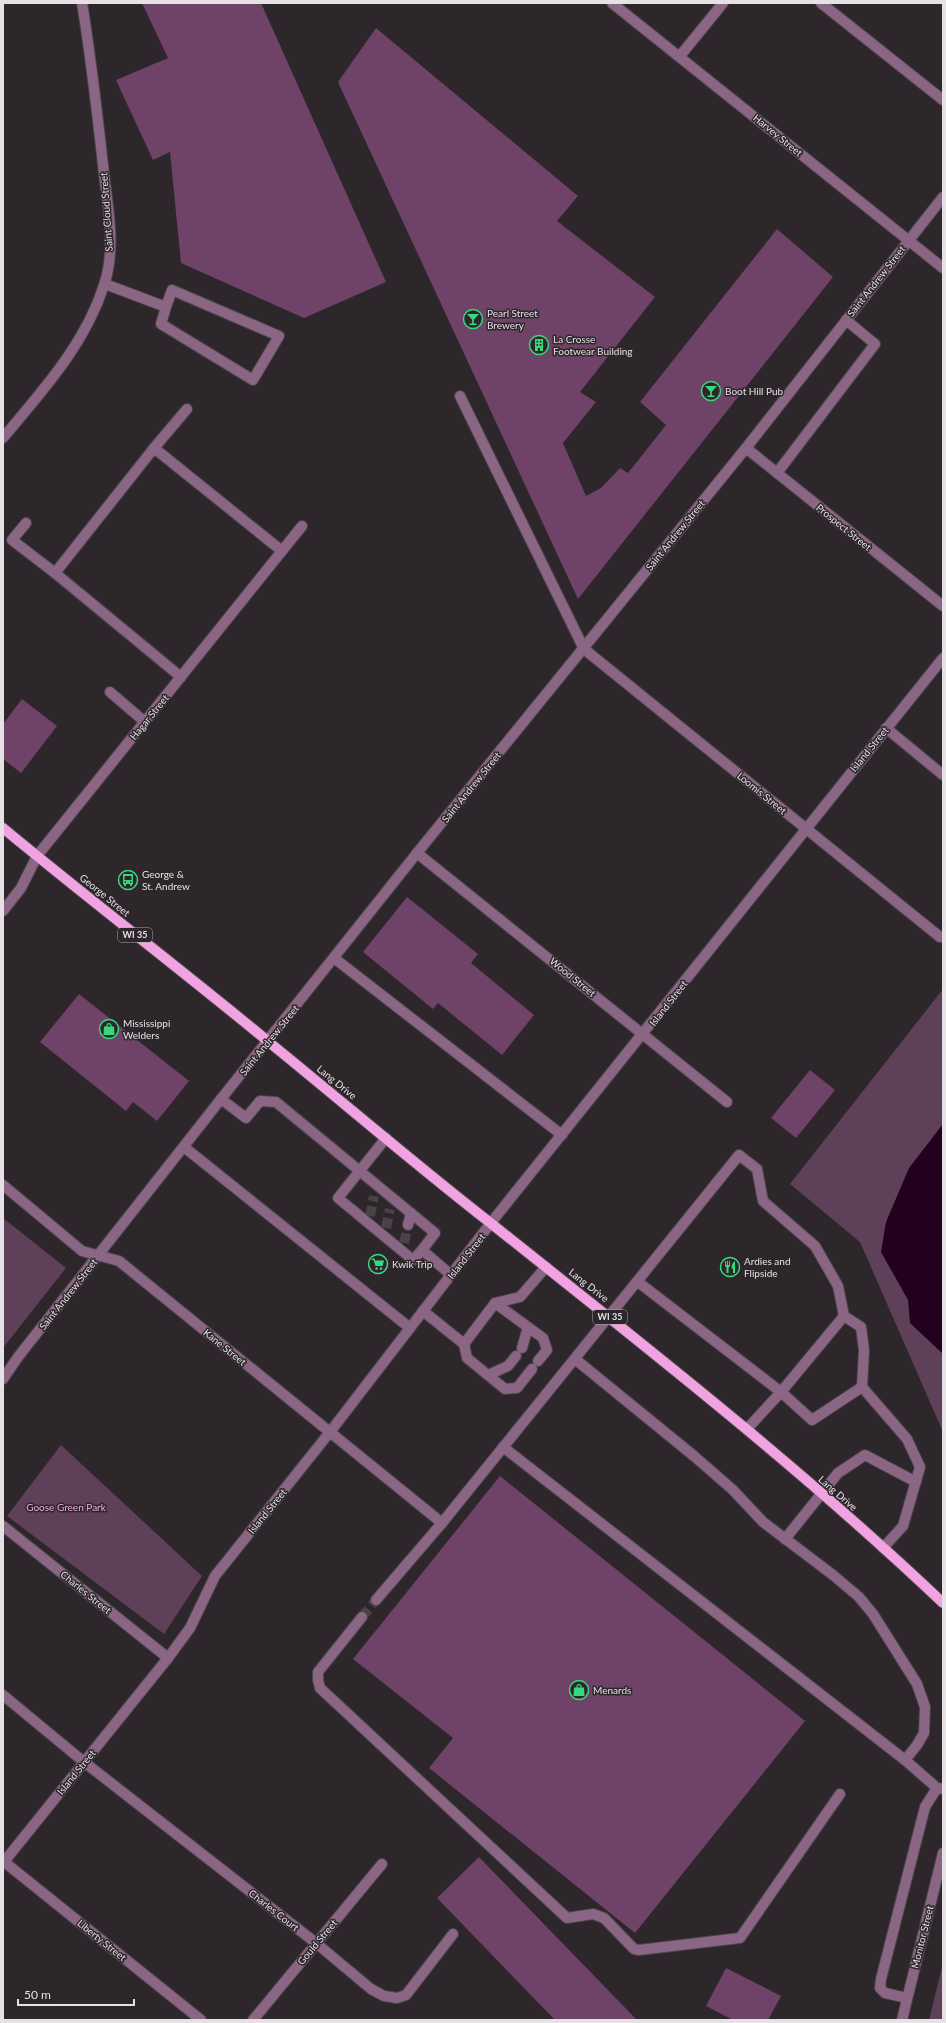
<svg xmlns="http://www.w3.org/2000/svg" width="946" height="2023" viewBox="0 0 946 2023" font-family="Lato,sans-serif">
<style>
.green{fill:#5e4058}
.water{fill:#24001f}
.building{fill:#6f4267}
.lines{fill:none;stroke-linecap:round;stroke-linejoin:round}
.minor-tunnel{stroke:#494247;stroke-width:10;stroke-dasharray:10 5;stroke-linecap:butt}
.minor-casing{stroke:#4b4449;stroke-width:12}
.major-casing{stroke:#4b4449;stroke-width:12}
.minor{stroke:#8b6684;stroke-width:10}
.major{stroke:#f0a2e1;stroke-width:10}
.labels{text-anchor:middle;stroke-width:3;stroke-linejoin:round;paint-order:stroke}
.shield{fill:#2d262b;stroke:#aea9ac;stroke-width:1}
.shield-label{font-size:9px;font-weight:bold;fill:#e6e1e4}
.street-label{font-size:10px;fill:#e6e1e4;stroke:#2d262b}
.poi-label{font-size:10px;fill:#e6e1e4;stroke:#2d262b;text-anchor:start}
.park-label{font-size:10px;fill:#f3abe5;stroke:#2d262b}
</style>
<rect width="100%" height="100%" fill="#2d262b"/>
<g class="green">
<path d="M 943,989 L 943,1432 L 860,1242 L 790,1184 Z"/>
<path d="M 3,1218 L 66,1268 L 3,1348 Z"/>
<path d="M 61,1445 L 202,1576 L 164,1634 L 7,1516 Z"/>
<path d="M 943,1963 L 943,2020 L 929,2020 Z"/>
</g>
<path class="water" d="M 943,1124 L 943,1354 L 910,1323 L 908,1300 L 881,1252 L 886,1222 L 909,1168 Z"/>
<g class="building">
<path d="M 142,3 L 261,3 L 386,282 L 304,318 L 181,263 L 170,152 L 153,160 L 116,80 L 168,58 Z"/>
<path d="M 376,28 L 578,196 L 557,221 L 655,297 L 580,392 L 596,402 L 563,443 L 586,496 L 601,488 L 620,468 L 628,473 L 666,425 L 640,402 L 777,229 L 833,277 L 578,599 L 338,82 Z"/>
<path d="M 22,699 L 57,726 L 21,773 L 3,759 L 3,724 Z"/>
<path d="M 407,897 L 478,954 L 471,963 L 534,1015 L 502,1055 L 438,1003 L 433,1009 L 363,952 Z"/>
<path d="M 79,994 L 189,1081 L 157,1121 L 133,1102 L 126,1111 L 40,1042 Z"/>
<path d="M 810,1070 L 835,1090 L 796,1138 L 771,1118 Z"/>
<path d="M 500,1476 L 805,1721 L 635,1933 L 429,1768 L 453,1738 L 353,1659 Z"/>
<path d="M 479,1857 L 637,2020 L 555,2020 L 437,1898 Z"/>
<path d="M 726,1968 L 781,1996 L 768,2020 L 733,2020 L 706,2006 Z"/>
</g>
<g class="lines">
<g class="minor-tunnel">
<path d="M 370,1216 L 374,1196"/>
<path d="M 386,1228 L 390,1209"/>
<path d="M 404,1243 L 408,1225"/>
<path d="M 362,1617 L 376,1600"/>
</g>
<defs>
<g id="minor">
<path d="M 612,3 L 943,268"/>
<path d="M 821,3 L 943,100"/>
<path d="M 680,56 L 723,3"/>
<path d="M 105,284 L 166,307 L 172,290 L 279,336 L 253,380 L 161,324 L 166,307"/>
<path d="M 460,396 L 584,649 L 940,937"/>
<path d="M 187,409 L 154,448 L 282,551"/>
<path d="M 3,438 C 42,391 85,345 104,285 C 117,247 107,204 103,165 C 97,111 91,57 82,3"/>
<path d="M 746,448 L 943,606"/>
<path d="M 777,473 L 875,344 L 846,320"/>
<path d="M 26,523 L 12,540 L 55,573 L 154,448"/>
<path d="M 55,573 L 181,677"/>
<path d="M 110,692 L 145,722"/>
<path d="M 886,728 L 943,775"/>
<path d="M 417,853 L 727,1102"/>
<path d="M 3,911 L 21,888 L 37,856 L 302,526"/>
<path d="M 334,958 L 562,1135"/>
<path d="M 221,1099 L 246,1118 L 260,1101 L 276,1102 L 435,1233 L 422,1250 L 451,1275"/>
<path d="M 386,1138 L 338,1198 L 413,1260 L 422,1250"/>
<path d="M 184,1147 L 410,1328"/>
<path d="M 3,1185 L 82,1251 L 119,1261 L 442,1523"/>
<path d="M 408,1225 L 411,1213"/>
<path d="M 638,1282 L 781,1392 L 747,1429"/>
<path d="M 495,1303 L 543,1338 L 547,1350 L 538,1361"/>
<path d="M 423,1311 L 464,1344 L 495,1303 L 520,1297 L 546,1267"/>
<path d="M 844,1316 L 861,1327 L 864,1350 L 862,1387"/>
<path d="M 464,1344 L 467,1358 L 505,1389 L 517,1388 L 532,1369"/>
<path d="M 522,1348 L 528,1327"/>
<path d="M 575,1359 L 694,1456 L 733,1490 L 763,1522 L 833,1575 L 859,1597 L 873,1614 L 917,1684 L 925,1707 L 924,1733 L 917,1745 L 905,1760"/>
<path d="M 488,1375 L 508,1366 L 516,1356"/>
<path d="M 3,1379 L 18,1357 L 221,1099 L 417,853 L 746,448 L 943,197"/>
<path d="M 503,1447 L 905,1760 L 937,1788 L 943,1789"/>
<path d="M 3,1526 L 168,1658"/>
<path d="M 785,1539 L 838,1473 L 865,1455 L 916,1482"/>
<path d="M 376,1600 L 442,1523 L 739,1155 L 757,1169 L 763,1201 L 815,1246 L 838,1286 L 844,1316 L 781,1392 L 812,1420 L 862,1387 L 907,1439 L 920,1467 L 903,1526 L 883,1548"/>
<path d="M 362,1617 L 318,1672 L 318,1680 L 320,1688 L 567,1918 L 593,1914 L 604,1918 L 634,1949 L 639,1950 L 740,1938 L 840,1794"/>
<path d="M 3,1695 L 84,1762 L 316,1943 L 371,1989 L 384,1996 L 397,1998 L 406,1995 L 453,1934"/>
<path d="M 3,1861 L 201,2020"/>
<path d="M 3,1863 L 168,1658 L 190,1628 L 215,1576 L 330,1432 L 490,1224 L 943,658"/>
<path d="M 907,1998 L 885,1993 L 880,1988 L 881,1979 L 925,1807 L 937,1788"/>
<path d="M 253,2020 L 382,1864"/>
<path d="M 902,2020 L 943,1853"/>
</g>
<path id="major" d="M 3,828 C 91,901 182,970 270,1043 C 344,1103 417,1166 493,1225 C 646,1347 801,1468 943,1603"/>
</defs>
<use href="#minor" class="minor-casing"/>
<use href="#major" class="major-casing"/>
<use href="#minor" class="minor"/>
<use href="#major" class="major"/>
</g>
<defs>
<symbol id="bar-ring" viewBox="-11 -11 22 22"><circle r="9.5" fill="#2d262b" stroke="#39d87f" stroke-width="1.5"/><path d="M-6-5H6L.8 .8V4.5H3.5V6h-7V4.5H-.8V.8Z" fill="#39d87f"/></symbol>
<symbol id="building-ring" viewBox="-11 -11 22 22"><circle r="9.5" fill="#2d262b" stroke="#39d87f" stroke-width="1.5"/><path d="M-4-6H4V6H1V3H-1V6H-4ZM-2.5-4.3h1.7v1.8h-1.7ZM.8-4.3h1.7v1.8H.8ZM-2.5-1h1.7V.8h-1.7ZM.8-1h1.7V.8H.8Z" fill="#39d87f"/></symbol>
<symbol id="bus-ring" viewBox="-11 -11 22 22"><circle r="9.5" fill="#2d262b" stroke="#39d87f" stroke-width="1.5"/><path d="M-5-6H5V4H4V6H2V4H-2V6H-4V4H-5ZM-3.5-4V0h7V-4ZM-3.5 1.2v1.5H-2V1.2ZM2 1.2v1.5H3.5V1.2Z" fill="#39d87f"/></symbol>
<symbol id="shop-ring" viewBox="-11 -11 22 22"><circle r="9.5" fill="#2d262b" stroke="#39d87f" stroke-width="1.5"/><path d="M-5-2.5h2.3a2.7 3.5 0 0 1 5.4 0H5L5.5 6h-11ZM-1.5-2.5h3a1.5 2.3 0 0 0-3 0Z" fill="#39d87f"/></symbol>
<symbol id="supermarket-ring" viewBox="-11 -11 22 22"><circle r="9.5" fill="#2d262b" stroke="#39d87f" stroke-width="1.5"/><path d="M-6-5.5h2.5l.6 2H6L4.5 2H-2.5L-4.4-4H-6ZM-1.5 3.2a1.3 1.3 0 1 0 .1 0ZM3 3.2a1.3 1.3 0 1 0 .1 0Z" fill="#39d87f"/></symbol>
<symbol id="restaurant-ring" viewBox="-11 -11 22 22"><circle r="9.5" fill="#2d262b" stroke="#39d87f" stroke-width="1.5"/><path d="M-5-6h1v4h1v-4h1v4h1v-4h1v5L-1.5 .5V6h-2V.5L-5-1ZM5-6V6H3V1.5H1.5Q1.5-4 5-6Z" fill="#39d87f"/></symbol>
</defs>
<g fill-rule="evenodd">
<use href="#bar-ring" x="462" y="308" width="22" height="22"/>
<use href="#building-ring" x="528" y="334" width="22" height="22"/>
<use href="#bar-ring" x="700" y="380" width="22" height="22"/>
<use href="#bus-ring" x="117" y="869" width="22" height="22"/>
<use href="#shop-ring" x="98" y="1018" width="22" height="22"/>
<use href="#supermarket-ring" x="367" y="1253" width="22" height="22"/>
<use href="#restaurant-ring" x="719" y="1256" width="22" height="22"/>
<use href="#shop-ring" x="568" y="1679" width="22" height="22"/>
</g>
<g class="labels">
<g class="shield">
<rect x="118" y="928" width="34" height="14" rx="3"/>
<rect x="593" y="1310" width="34" height="14" rx="3"/>
</g>
<g class="shield-label">
<text x="135" y="938">WI 35</text>
<text x="610" y="1320">WI 35</text>
</g>
<g class="street-label">
<text transform="translate(778 135) rotate(39)" y="4">Harvey Street</text>
<text transform="translate(106 212) rotate(-94)" y="4">Saint Cloud Street</text>
<text transform="translate(876 281) rotate(-52)" y="4">Saint Andrew Street</text>
<text transform="translate(844 527) rotate(39)" y="4">Prospect Street</text>
<text transform="translate(675 535) rotate(-51)" y="4">Saint Andrew Street</text>
<text transform="translate(149 717) rotate(-51)" y="4">Hagar Street</text>
<text transform="translate(869 749) rotate(-51)" y="4">Island Street</text>
<text transform="translate(471 787) rotate(-51)" y="4">Saint Andrew Street</text>
<text transform="translate(762 793) rotate(39)" y="4">Loomis Street</text>
<text transform="translate(105 895) rotate(39)" y="4">George Street</text>
<text transform="translate(573 977) rotate(39)" y="4">Wood Street</text>
<text transform="translate(668 1003) rotate(-52)" y="4">Island Street</text>
<text transform="translate(269 1040) rotate(-51)" y="4">Saint Andrew Street</text>
<text transform="translate(337 1082) rotate(39)" y="4">Lang Drive</text>
<text transform="translate(466 1256) rotate(-52)" y="4">Island Street</text>
<text transform="translate(589 1285) rotate(38)" y="4">Lang Drive</text>
<text transform="translate(68 1294) rotate(-52)" y="4">Saint Andrew Street</text>
<text transform="translate(225 1347) rotate(39)" y="4">Kane Street</text>
<text transform="translate(838 1493) rotate(41)" y="4">Lang Drive</text>
<text transform="translate(267 1511) rotate(-51)" y="4">Island Street</text>
<text transform="translate(86 1592) rotate(39)" y="4">Charles Street</text>
<text transform="translate(76 1772) rotate(-51)" y="4">Island Street</text>
<text transform="translate(274 1910) rotate(38)" y="4">Charles Court</text>
<text transform="translate(922 1937) rotate(-76)" y="4">Monitor Street</text>
<text transform="translate(102 1940) rotate(39)" y="4">Liberty Street</text>
<text transform="translate(317 1942) rotate(-50)" y="4">Gould Street</text>
</g>
<g class="poi-label">
<text x="487" y="317">Pearl Street<tspan x="487" dy="12">Brewery</tspan></text>
<text x="553" y="343">La Crosse<tspan x="553" dy="12">Footwear Building</tspan></text>
<text x="725" y="395">Boot Hill Pub</text>
<text x="142" y="878">George &amp;<tspan x="142" dy="12">St. Andrew</tspan></text>
<text x="123" y="1027">Mississippi<tspan x="123" dy="12">Welders</tspan></text>
<text x="744" y="1265">Ardies and<tspan x="744" dy="12">Flipside</tspan></text>
<text x="392" y="1268">Kwik Trip</text>
<text x="593" y="1694">Menards</text>
</g>
<g class="park-label">
<text x="66" y="1511">Goose Green Park</text>
</g>
</g>
<rect width="946" height="2023" fill="none" stroke="#e6e1e4" stroke-width="8"/>
<path d="M18 1999v6h116v-6" fill="none" stroke="#e6e1e4" stroke-width="2"/>
<text x="24" y="1999" font-size="12" fill="#e6e1e4" stroke="#2d262b" stroke-width="3" paint-order="stroke">50 m</text>
</svg>
